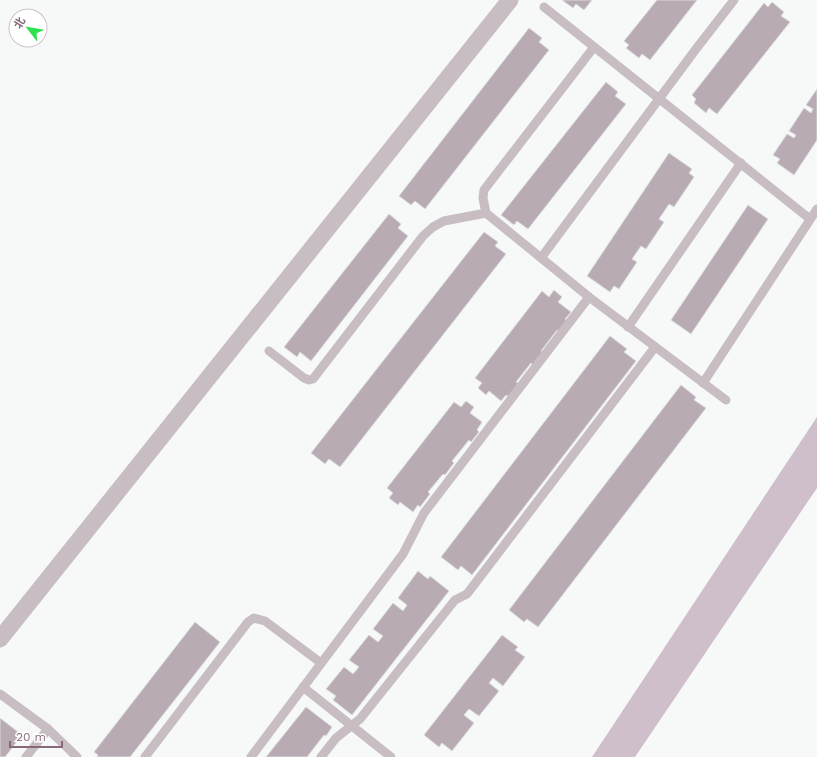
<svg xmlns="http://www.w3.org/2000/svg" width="817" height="757" viewBox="0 0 817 757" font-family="'Work Sans','Noto Sans SC',sans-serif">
	<rect width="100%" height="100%" fill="#f7f9f9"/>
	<polygon fill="#cebfcb" points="817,417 817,488 635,757 592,757"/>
	<g fill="#b9abb4" stroke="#d9dbdb">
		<polygon points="562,0 592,0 584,10 576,4 573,8"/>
		<polygon points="657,0 697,0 650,60 642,54 639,58 626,48 629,45 624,41"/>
		<polygon points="772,2 784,12 781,16 790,22 717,114 709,108 706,113 694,103 696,99 692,95 764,3 768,7"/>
		<polygon points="529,28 542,38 539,42 549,50 425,209 415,201 411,205 399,196"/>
		<polygon points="606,82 618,92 615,96 626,104 528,229 517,221 514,225 501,215"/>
		<polygon points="817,89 817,140 794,175 777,163 780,159 773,155 787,134 794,138 796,135 789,131 804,108 811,113 813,109 806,105"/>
		<polygon points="669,153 692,169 689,173 694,177 674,207 669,204 659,219 664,222 646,249 641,246 632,259 637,262 619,289 614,286 610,292 587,276"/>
		<polygon points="748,205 768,219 691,334 671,320"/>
		<polygon points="389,214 401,224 398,228 408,236 311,361 300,352 297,357 284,347"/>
		<polygon points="484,232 498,242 495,246 506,254 340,467 329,459 325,464 311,453"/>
		<polygon points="554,290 562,297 558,302 571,312 565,319 568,322 559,332 557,330 541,351 543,352 533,365 531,363 516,382 519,384 509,397 506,395 501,401 489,391 486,395 478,388 482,383 475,378 542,291 549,297"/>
		<polygon points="610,336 627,349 624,352 636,361 472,575 461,566 458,570 441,557"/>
		<polygon points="681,385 696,397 694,400 706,408 538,627 527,619 524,622 509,610"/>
		<polygon points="466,401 474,407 470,413 482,422 477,430 479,432 471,442 469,440 452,461 454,463 445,475 443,474 428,492 430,494 420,507 418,505 413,512 400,502 398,505 389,498 393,493 387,488 454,402 461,407"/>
		<polygon points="418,571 428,579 430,576 449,591 352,715 333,700 336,696 326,689 344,667 353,674 359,667 349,660 369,635 378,642 383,636 373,629 393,603 403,611 407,605 398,598"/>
		<polygon points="195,622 220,642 130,757 97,757 98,755 94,752"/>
		<polygon points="502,635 518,647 515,650 525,657 503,686 493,678 489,683 499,691 479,716 469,709 464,715 474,723 452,751 442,743 439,747 424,735"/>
		<polygon points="306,707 332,727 326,736 324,735 307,757 266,757"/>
		<polygon points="0,718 22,735 5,757 0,757"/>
	</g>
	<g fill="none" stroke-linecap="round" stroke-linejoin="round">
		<g stroke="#c7bdc3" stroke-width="9">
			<polyline points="544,7 810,219"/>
			<polyline points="594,47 484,190 483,198 486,213 589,297 726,400"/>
			<polyline points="541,258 696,49 734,0"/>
			<polyline points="628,327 741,163"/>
			<polyline points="269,351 304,378 309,380 313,379 423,236 433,227 444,221 486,213"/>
			<polyline points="703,383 817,209"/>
			<polyline points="303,687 391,757"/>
			<polyline points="0,694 48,729 77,757"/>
			<polyline points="26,757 48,729"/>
			<polyline points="145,757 248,622 254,618 265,621 321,663"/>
			<polyline points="251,757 403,554 424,513 589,297"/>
			<polyline points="321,757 336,738 360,719 455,600 467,594 655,347"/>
		</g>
		<polyline stroke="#c7bdc3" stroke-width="17" points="0,639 510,0"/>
	</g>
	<g transform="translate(28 28) rotate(301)"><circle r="19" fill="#ffffff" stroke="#cfc3ca"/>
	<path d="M0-3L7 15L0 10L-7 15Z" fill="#2ee14d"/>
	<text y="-6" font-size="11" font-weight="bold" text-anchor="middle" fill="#87687b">北</text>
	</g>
	<path d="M10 741v6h52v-6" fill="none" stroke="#87687b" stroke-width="2"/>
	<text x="16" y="741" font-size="12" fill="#87687b" stroke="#ffffff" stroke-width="3" paint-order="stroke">20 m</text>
</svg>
